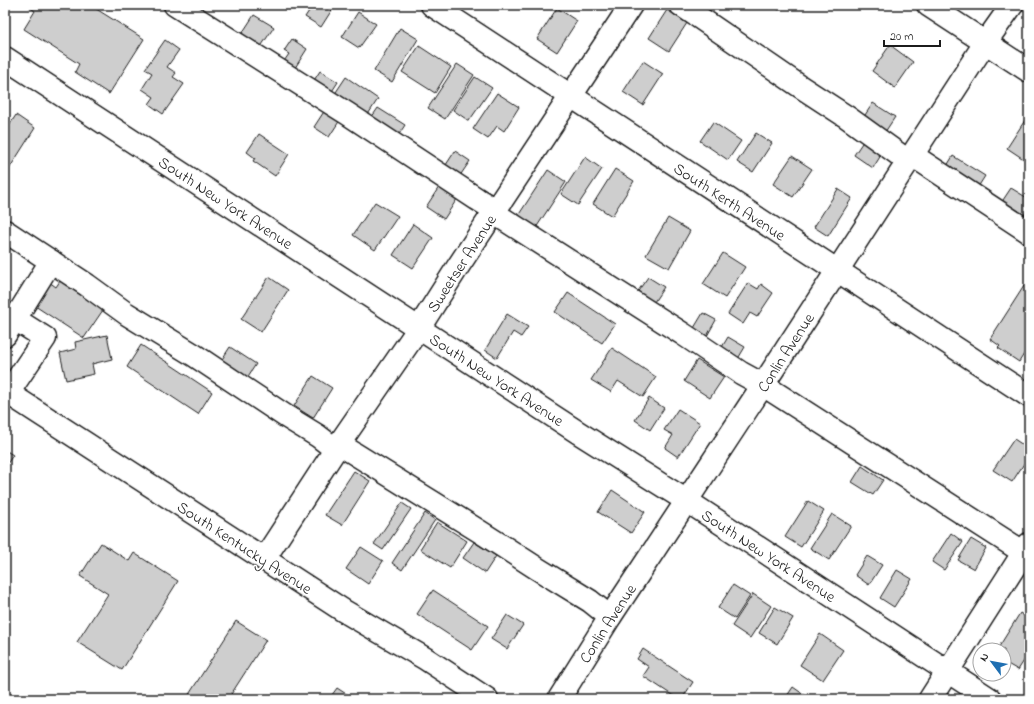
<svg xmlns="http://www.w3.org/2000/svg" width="1034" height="704" viewBox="0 0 1034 704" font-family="'Indie Flower',sans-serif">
	<rect width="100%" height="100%" fill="#fff"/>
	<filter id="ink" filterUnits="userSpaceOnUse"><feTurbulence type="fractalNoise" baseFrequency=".025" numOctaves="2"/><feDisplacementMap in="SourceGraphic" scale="8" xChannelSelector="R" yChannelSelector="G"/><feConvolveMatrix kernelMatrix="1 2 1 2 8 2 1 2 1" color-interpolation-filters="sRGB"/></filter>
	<g filter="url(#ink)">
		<g fill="#cecece" stroke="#1c1c1c">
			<polygon points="30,5 90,5 144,39 109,94 75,72 79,64 24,29 35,11 29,7"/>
			<polygon points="307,5 335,5 321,27 305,17 311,8"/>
			<polygon points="772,5 783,5 779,10"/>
			<polygon points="557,8 577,21 557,52 537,39"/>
			<polygon points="667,10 687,23 669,51 649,38"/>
			<polygon points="358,12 376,24 359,48 342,37"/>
			<polygon points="254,15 274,27 258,51 239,38"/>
			<polygon points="400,28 418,39 392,82 374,71"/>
			<polygon points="292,39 307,49 293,71 282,64 289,54 284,51"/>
			<polygon points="165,40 179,50 167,67 176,73 173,77 184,84 163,114 149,104 154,97 142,89 152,73 145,69"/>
			<polygon points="890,45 913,62 895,88 872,71"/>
			<polygon points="419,46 451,67 435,93 402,72"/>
			<polygon points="643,61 663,74 643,105 623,92"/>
			<polygon points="457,64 474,75 445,119 428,108"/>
			<polygon points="320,71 338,82 327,99 309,88"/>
			<polygon points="346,77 378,99 365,119 332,98"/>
			<polygon points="475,77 492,88 469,121 453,110"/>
			<polygon points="497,93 519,107 504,131 497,126 488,139 473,129"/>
			<polygon points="873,103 895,117 883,135 861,121"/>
			<polygon points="378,108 405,125 394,142 367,124"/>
			<polygon points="325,110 340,120 329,137 314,127"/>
			<polygon points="1029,114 1029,154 1025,160 1007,148"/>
			<polygon points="16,115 35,128 9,169 5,166 5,132"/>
			<polygon points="713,122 741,141 728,160 700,141"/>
			<polygon points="756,133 772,143 753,172 737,162"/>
			<polygon points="259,134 289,154 275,176 253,161 255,158 247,152"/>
			<polygon points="864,140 883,152 873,168 854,155"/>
			<polygon points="455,151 470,161 457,180 442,171"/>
			<polygon points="792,156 812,169 793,197 773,184"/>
			<polygon points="953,156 985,176 973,195 942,174"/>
			<polygon points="585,157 602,169 578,205 561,194"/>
			<polygon points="615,169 634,181 612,216 593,204"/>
			<polygon points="548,170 566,182 532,234 514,222"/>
			<polygon points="439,187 457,199 444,219 426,207"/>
			<polygon points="1011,188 1029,199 1029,207 1021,220 999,206"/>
			<polygon points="838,189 852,198 828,236 814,227"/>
			<polygon points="375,202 398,216 375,250 353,235"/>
			<polygon points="668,218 690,231 669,268 646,255"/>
			<polygon points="413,224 433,238 413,268 393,255"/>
			<polygon points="723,253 745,267 725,298 703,284"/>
			<polygon points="269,277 288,290 261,332 241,319"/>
			<polygon points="648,277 664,287 652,305 636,294"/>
			<polygon points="45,279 56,287 60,281 103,310 84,338 29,302"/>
			<polygon points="748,283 758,289 761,284 773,293 757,317 750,313 743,324 728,314"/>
			<polygon points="1024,286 1029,289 1029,346 1019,362 998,348 1000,346 990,339"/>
			<polygon points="568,293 615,324 602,343 555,312"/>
			<polygon points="703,313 716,320 707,336 694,328"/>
			<polygon points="507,314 528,327 521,337 513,332 497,358 485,350"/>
			<polygon points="107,335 112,359 92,364 94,374 66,380 60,353 76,349 75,342"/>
			<polygon points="728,337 745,347 736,362 719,352"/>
			<polygon points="141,345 212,392 198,414 127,367"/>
			<polygon points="230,347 256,364 245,381 219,364"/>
			<polygon points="612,348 656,377 643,397 618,381 611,392 591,380"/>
			<polygon points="697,360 724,377 710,398 684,381"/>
			<polygon points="313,376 332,388 313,418 294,406"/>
			<polygon points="649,398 664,408 650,430 635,420"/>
			<polygon points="678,409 700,423 678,457 665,448 673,435 664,430"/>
			<polygon points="1014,439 1029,449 1029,456 1012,482 993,470"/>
			<polygon points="5,450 13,455 5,467"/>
			<polygon points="862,466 883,480 873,495 852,482"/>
			<polygon points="354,471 370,481 342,525 325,515"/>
			<polygon points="612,490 645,512 631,533 598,512"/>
			<polygon points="808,501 824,511 801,547 785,537"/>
			<polygon points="402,503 411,509 383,550 374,544"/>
			<polygon points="425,513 435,520 402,570 392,563"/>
			<polygon points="832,514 851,526 829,560 810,548"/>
			<polygon points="437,522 467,541 450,568 420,549"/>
			<polygon points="951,533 963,542 944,570 932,562"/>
			<polygon points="971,539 986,548 974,569 958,560"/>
			<polygon points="474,542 496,556 485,573 463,558"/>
			<polygon points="101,543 129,561 134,553 178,581 122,670 77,642 108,594 80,576"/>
			<polygon points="361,547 383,561 368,584 346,569"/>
			<polygon points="867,556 882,565 869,585 855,575"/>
			<polygon points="897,570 912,579 894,607 880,598"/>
			<polygon points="733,585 750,596 735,619 718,608"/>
			<polygon points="433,590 488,626 472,650 417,614"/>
			<polygon points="753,594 771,606 750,638 732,626"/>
			<polygon points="775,607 793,618 777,644 759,633"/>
			<polygon points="1020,613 1029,619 1029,653 1018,670 1004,662 1004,650 997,650"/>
			<polygon points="507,615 523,625 507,649 491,639"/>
			<polygon points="236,621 266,640 228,699 193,699 188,696"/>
			<polygon points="820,634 843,650 823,680 800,665"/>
			<polygon points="643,649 693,682 682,699 678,699 643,676 649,667 637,659"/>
			<polygon points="793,687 810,699 785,699"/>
			<polygon points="337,688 354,699 329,699"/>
		</g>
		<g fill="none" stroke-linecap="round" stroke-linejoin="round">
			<g stroke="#1c1c1c" stroke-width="25">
				<g id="minor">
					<polyline points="175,5 348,114 477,199 490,207 494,213 683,334 741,373 763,385 1023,552 1029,557"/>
					<polyline points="432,5 1029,396"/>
					<polyline points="681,5 801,87 847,117 908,161"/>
					<polyline points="928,5 1029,71"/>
					<polyline points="5,58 579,433 687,501 990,699"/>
					<polyline points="912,155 1029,232"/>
					<polyline points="5,231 87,285 127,314 194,355 287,417 318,436 335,449"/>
					<polyline points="15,319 51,261"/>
					<polyline points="5,335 15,319 45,338 8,393"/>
					<polyline points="5,391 264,559 344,611 426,659 487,699"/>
					<polyline points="339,444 479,531 538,569 590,601 610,617"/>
					<polyline points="264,559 339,444 419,328 459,265 631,5"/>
					<polyline points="559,699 610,617 763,385 985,43 1012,5"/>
					<polyline points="930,699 1029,544"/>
				</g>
			</g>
			<use href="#minor" stroke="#fff" stroke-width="22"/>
		</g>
	</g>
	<g text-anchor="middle" stroke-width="3" stroke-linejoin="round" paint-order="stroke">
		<g font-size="16" fill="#1c1c1c" stroke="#fff">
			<text transform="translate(730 201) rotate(33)" y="6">South Kerth Avenue</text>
			<text transform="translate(226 202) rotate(33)" y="6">South New York Avenue</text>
			<text transform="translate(461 263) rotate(-57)" y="6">Sweetser Avenue</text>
			<text transform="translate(785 352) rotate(-57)" y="6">Conlin Avenue</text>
			<text transform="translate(497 379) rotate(33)" y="6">South New York Avenue</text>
			<text transform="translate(245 547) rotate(33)" y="6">South Kentucky Avenue</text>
			<text transform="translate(769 555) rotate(33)" y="6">South New York Avenue</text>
			<text transform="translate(607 623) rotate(-57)" y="6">Conlin Avenue</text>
		</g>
	</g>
	<rect width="1034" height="704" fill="none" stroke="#fff" stroke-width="20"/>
	<rect x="10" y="10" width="1014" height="684" fill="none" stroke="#1c1c1c" stroke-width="1.5" filter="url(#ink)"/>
	<g transform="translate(992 662) rotate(302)"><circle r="19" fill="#ffffff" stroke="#a4a4a4"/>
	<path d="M0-3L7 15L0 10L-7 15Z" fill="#1f6fb2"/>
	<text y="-6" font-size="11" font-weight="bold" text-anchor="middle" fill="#1c1c1c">N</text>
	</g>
	<path d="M884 40v6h56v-6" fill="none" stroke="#1c1c1c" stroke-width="2"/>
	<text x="890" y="40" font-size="12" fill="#1c1c1c" stroke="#ffffff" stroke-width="3" paint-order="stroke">20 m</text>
</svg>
